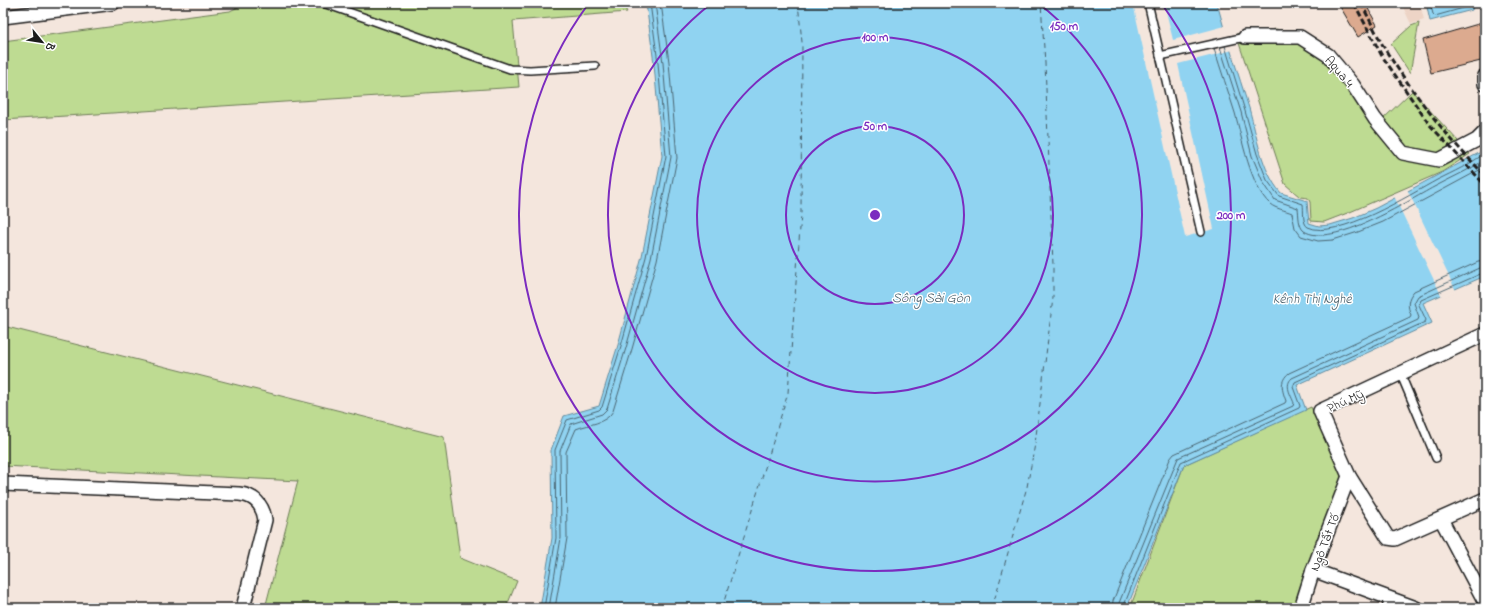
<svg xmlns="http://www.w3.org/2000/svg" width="1488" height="611" viewBox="0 0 1488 611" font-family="'Indie Flower',sans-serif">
	<rect width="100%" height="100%" fill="#f4e6dd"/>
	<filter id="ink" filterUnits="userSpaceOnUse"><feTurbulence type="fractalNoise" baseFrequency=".025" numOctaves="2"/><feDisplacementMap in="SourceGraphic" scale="8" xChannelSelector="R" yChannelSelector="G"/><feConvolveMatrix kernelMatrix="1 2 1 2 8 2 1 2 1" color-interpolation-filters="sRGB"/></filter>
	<g filter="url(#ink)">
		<polygon fill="#edd4c6" points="1401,3 1420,3 1424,20 1411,24"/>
		<g fill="#bedb92" stroke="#6d7c57">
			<polygon points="246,3 622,3 627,12 513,21 519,87 3,120 3,41 230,11"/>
			<polygon points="1419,23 1410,73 1391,44 1411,26"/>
			<polygon points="1276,29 1285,31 1330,49 1347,67 1381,121 1412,91 1470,154 1442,172 1350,212 1324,222 1311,221 1310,202 1308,198 1300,197 1285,184 1236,34"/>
			<polygon points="3,326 444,437 460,558 517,581 506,608 265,608 298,481 3,466"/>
			<polygon points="1311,407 1343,475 1307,568 1294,608 1130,608 1184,465"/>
		</g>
		<g fill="#90d3f1" stroke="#628a9c">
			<path d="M646,3H1217C1226,38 1238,73 1249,108C1257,136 1261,170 1281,193L1307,201L1309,223L1319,226L1330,225L1353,218L1376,208L1479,153L1485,148V276L1423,303L1432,323L1297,385L1306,410L1184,465L1127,608H540L552,538L551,450L564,416L599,406L618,345L642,256L662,156L654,64Z"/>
			<polygon points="1426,3 1474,3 1472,10 1430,21"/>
		</g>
		<g fill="#f4e6dd">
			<polygon points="1157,3 1164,3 1173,40 1225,26 1233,50 1178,64 1214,229 1185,237 1134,8"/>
			<polygon points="1407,189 1456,291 1442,297 1394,196"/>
		</g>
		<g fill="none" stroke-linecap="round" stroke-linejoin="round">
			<g stroke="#4a6571" stroke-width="1">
				<polyline points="1430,3 1433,14 1435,16 1467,7 1469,3"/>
				<path d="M1225,46L1245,111L1257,154L1267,180L1279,196L1303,204C1304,210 1302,224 1308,227C1336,241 1411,194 1437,180C1453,172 1471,164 1485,153"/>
				<path d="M1220,47L1241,112L1252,156L1263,182L1275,200L1298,208C1299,215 1298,226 1304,231C1332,249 1408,201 1434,187C1451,178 1469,170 1485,160"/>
				<path d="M1214,48C1221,70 1228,91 1235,113C1242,138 1250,186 1270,204C1276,209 1285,210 1292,213L1295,228L1301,236L1318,241L1333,240L1358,232L1383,222L1485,167"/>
				<polyline points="544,608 556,538 555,450 567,420 599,410 602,407 621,346 646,257 666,156 658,63 650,3"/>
				<polyline points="549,608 561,538 560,451 571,424 602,414 607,409 626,348 651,258 671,157 663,63 655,3"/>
				<path d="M555,608L567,538L566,452L576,429C588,424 606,424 613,411L632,349L657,260L677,158L669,62L661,3"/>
				<path d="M1112,608L1113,601L1170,459L1174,454L1285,403L1286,401C1282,390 1279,381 1289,373L1410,317L1411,315C1407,306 1407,299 1414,291L1478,262L1485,261"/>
				<path d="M1118,608L1119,603L1178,458L1293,406L1294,403C1291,395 1284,385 1292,378L1418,320L1419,317L1414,303L1418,296L1480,268L1485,267"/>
				<polyline points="1123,608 1181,462 1299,408 1300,406 1293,387 1295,382 1425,322 1426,320 1419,305 1421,300 1485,272"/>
			</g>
			<g stroke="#455c67" stroke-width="1" stroke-dasharray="5 4" stroke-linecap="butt">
				<polyline points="722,608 788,393 801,214 802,42 798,3"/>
				<polyline points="992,608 1027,487 1035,444 1053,298 1053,265 1045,63 1041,3"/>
			</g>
		</g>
		<g fill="#dcaa8f" stroke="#1c1c1c">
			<polygon points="1338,3 1365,3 1377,25 1358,37"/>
			<polygon points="1485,22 1485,60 1431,73 1423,40"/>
		</g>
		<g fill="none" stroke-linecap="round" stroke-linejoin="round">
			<g stroke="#1c1c1c" stroke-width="10">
				<g id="lane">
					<polyline points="323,3 510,69 530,70 595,66"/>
					<polyline points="1149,7 1201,232"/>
					<polyline points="1160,56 1245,37"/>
					<polyline points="1401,375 1436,458"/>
					<polyline points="1386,608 1389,598"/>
				</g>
			</g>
			<g stroke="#1c1c1c" stroke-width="16">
				<g id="street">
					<polyline points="3,17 113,3"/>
					<polyline points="1245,37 1300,37 1328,55 1353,85 1375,119 1403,153 1439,160 1477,140 1485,132"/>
					<polyline points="1485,76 1485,84"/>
					<polyline points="1485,334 1320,411 1349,476 1388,538 1395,539 1485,499"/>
					<path d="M3,484L239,494C254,495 263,505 265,520L243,608"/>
					<polyline points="1441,519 1485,602"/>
					<polyline points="1313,570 1416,608"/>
					<polyline points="1301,608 1313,570 1349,476"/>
				</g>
			</g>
			<use href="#lane" stroke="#fff" stroke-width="7"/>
			<use href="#street" stroke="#fff" stroke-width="13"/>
			<g stroke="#1c1c1c" stroke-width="3" stroke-dasharray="6 3" stroke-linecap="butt">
				<polyline points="1354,3 1382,56 1429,124 1485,185"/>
				<path d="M1361,3C1370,20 1378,38 1388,54C1417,98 1448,139 1485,175"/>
			</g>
		</g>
	</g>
	<g fill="none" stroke="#7b2cbf" stroke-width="2">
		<circle cx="875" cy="215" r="89"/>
		<circle cx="875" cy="215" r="178"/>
		<path d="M1038 3A267 267 0 1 1 712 3"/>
		<path d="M1161 3A356 356 0 1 1 589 3"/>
	</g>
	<g text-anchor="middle" stroke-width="3" stroke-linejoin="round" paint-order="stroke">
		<g font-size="13" fill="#1c1c1c" stroke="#fff">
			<text transform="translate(1340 71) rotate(49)" y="5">Aqua 4</text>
			<text transform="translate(1345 400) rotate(-24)" y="5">Phú Mỹ</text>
			<text transform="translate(1324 542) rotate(-69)" y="5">Ngô Tất Tố</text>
		</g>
		<g font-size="14" font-style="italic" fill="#455c67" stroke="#fff">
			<text x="931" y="302">Sông Sài Gòn</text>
			<text x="1312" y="303">Kênh Thị Nghè</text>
		</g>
	</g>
	<circle cx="875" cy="215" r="6" fill="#7b2cbf" stroke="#fff" stroke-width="2"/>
	<g font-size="12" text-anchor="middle" font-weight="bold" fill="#7b2cbf" stroke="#fff" stroke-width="3" stroke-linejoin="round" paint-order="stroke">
		<text x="1064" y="30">150 m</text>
		<text x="875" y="41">100 m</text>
		<text x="875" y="130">50 m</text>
		<text x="1231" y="219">200 m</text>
	</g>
	<rect width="1488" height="611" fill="none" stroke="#fff" stroke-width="16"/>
	<rect x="8" y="8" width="1472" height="595" fill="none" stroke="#1c1c1c" stroke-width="1.5" filter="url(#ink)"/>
	<g transform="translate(42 42) rotate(120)" stroke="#ffffff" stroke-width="3" paint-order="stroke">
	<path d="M0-3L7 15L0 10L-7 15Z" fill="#1c1c1c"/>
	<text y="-6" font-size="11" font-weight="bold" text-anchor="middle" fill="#1c1c1c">B</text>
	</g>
</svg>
